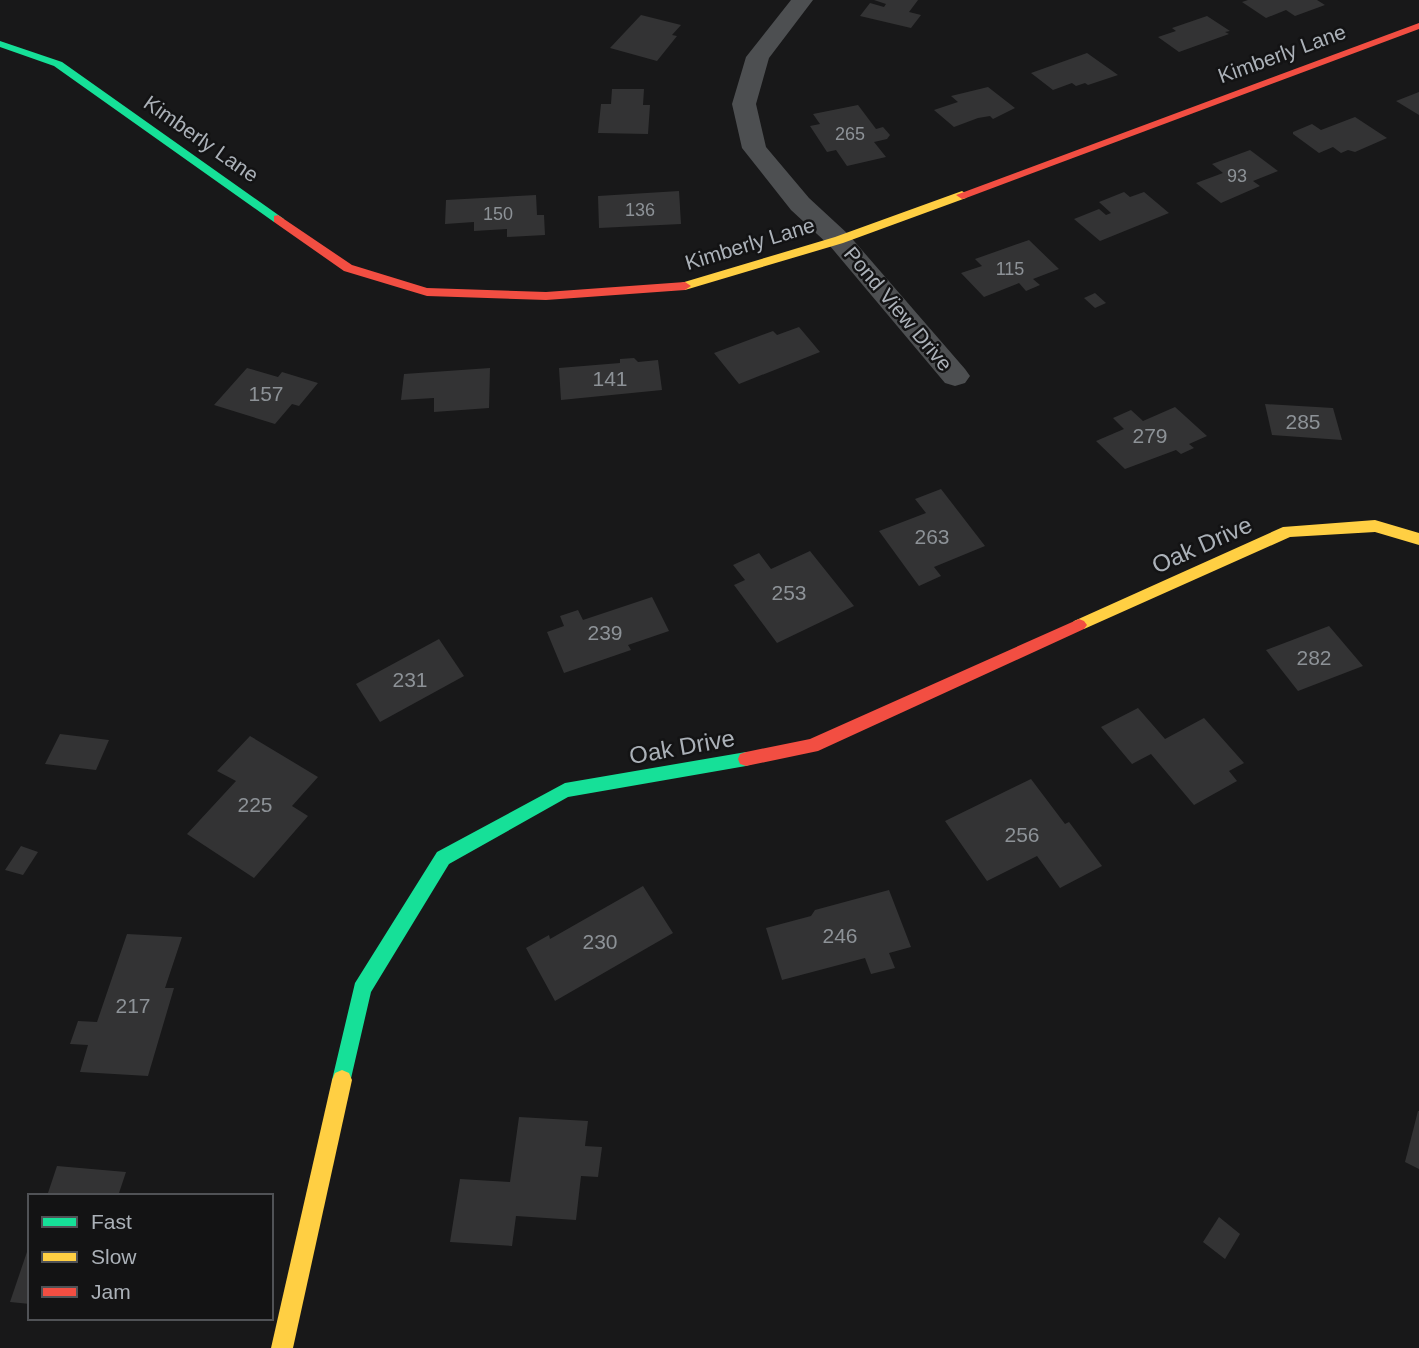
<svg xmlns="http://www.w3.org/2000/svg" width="1419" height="1348" viewBox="0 0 1419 1348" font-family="Arial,sans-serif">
	<rect width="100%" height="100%" fill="#181819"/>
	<g fill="#333334">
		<polygon points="874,0 918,0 909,12 921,15 911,28 860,16 870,3 884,7 886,4"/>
		<polygon points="1248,0 1317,0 1325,5 1295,16 1286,10 1266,18 1242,2"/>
		<polygon points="641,15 681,25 672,35 677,36 657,61 610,48"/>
		<polygon points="1207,16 1230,31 1225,32 1229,34 1179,52 1158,37 1176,31 1172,28"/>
		<polygon points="1087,53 1118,75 1088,85 1085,83 1076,86 1072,83 1053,90 1031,73"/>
		<polygon points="988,87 1015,108 993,119 990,116 978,118 954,127 934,110 958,102 951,96"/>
		<polygon points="612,89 644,89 643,105 650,105 648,134 598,133 601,104 611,104"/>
		<polygon points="1419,92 1419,115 1396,101"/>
		<polygon points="858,105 876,129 883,127 890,135 887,139 874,142 886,157 847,166 836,150 827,152 810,126 820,124 813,114"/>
		<polygon points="1355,117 1387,138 1355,152 1348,150 1341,153 1333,147 1319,153 1293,134 1293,132 1312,124 1321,130"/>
		<polygon points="1250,150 1278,171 1253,181 1260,186 1221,203 1196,183 1223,173 1212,164"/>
		<polygon points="679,191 681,224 599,228 598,196"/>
		<polygon points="1124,192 1130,197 1144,192 1169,213 1100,241 1074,219 1099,209 1106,215 1111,213 1099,202"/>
		<polygon points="536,195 537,215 544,215 545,235 507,237 507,229 474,231 474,222 445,224 446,200"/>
		<polygon points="1029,240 1059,269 1033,279 1040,285 1026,291 1019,283 984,297 961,273 982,266 975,259"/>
		<polygon points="1095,293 1106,303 1095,308 1084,298"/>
		<polygon points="799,327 820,352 739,384 714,353 773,331 777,335"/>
		<polygon points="634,358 638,362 658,360 662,390 561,400 559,368 620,363 620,359"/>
		<polygon points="247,368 278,377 282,372 318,383 299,406 292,404 275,424 214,405"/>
		<polygon points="490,368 489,408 434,412 434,398 401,400 404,374"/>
		<polygon points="1265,404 1333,408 1342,440 1272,435"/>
		<polygon points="1175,407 1207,436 1189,444 1194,448 1181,454 1176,450 1125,469 1096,441 1124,429 1113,418 1131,410 1143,421"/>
		<polygon points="941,489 985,546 934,567 941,576 919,586 879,531 926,513 915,499"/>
		<polygon points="810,551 854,606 777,643 734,585 745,580 733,565 759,553 771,569"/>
		<polygon points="652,597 669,631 628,645 631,650 564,673 547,632 564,626 560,616 578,610 583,620"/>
		<polygon points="1329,626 1363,666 1298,691 1266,650"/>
		<polygon points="439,639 464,676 380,722 356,684"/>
		<polygon points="1138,708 1165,739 1204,718 1244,763 1229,771 1237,781 1194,805 1151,754 1132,764 1101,727"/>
		<polygon points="60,734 109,740 96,770 45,764"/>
		<polygon points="250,736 318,777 292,806 308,816 254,878 187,834 236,781 217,771"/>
		<polygon points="1031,779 1065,824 1069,822 1102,866 1060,888 1037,856 987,881 945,821"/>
		<polygon points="21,846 38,852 23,875 5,870"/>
		<polygon points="643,886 673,933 555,1001 526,948 549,935 550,939"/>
		<polygon points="889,890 911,947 889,953 895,968 871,974 865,958 782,980 766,928 811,916 815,910"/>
		<polygon points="127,934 182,937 165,988 174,988 148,1076 80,1072 88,1045 70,1044 78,1021 97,1022"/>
		<polygon points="1418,1111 1419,1111 1419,1169 1405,1162"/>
		<polygon points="519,1117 588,1121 585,1146 602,1147 598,1177 581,1176 576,1220 516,1216 512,1246 450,1242 460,1179 510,1182"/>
		<polygon points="57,1166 126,1172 118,1196 47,1196"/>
		<polygon points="1219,1217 1240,1234 1225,1259 1203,1242"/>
		<polygon points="29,1246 30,1304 10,1302"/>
	</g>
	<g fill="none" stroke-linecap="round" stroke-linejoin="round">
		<polygon fill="#4d4f51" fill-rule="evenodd" points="791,0 813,0 769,58 756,104 766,147 809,198 848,234 965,369 970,376 965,383 955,386 945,383 830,246 791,210 742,148 732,104 746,57"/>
		<g fill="#16e098" fill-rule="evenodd">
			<polygon points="0,41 62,62 284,219 282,222 274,222 54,66 0,47"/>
			<polygon points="746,752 752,754 754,759 752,764 746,766 568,797 449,864 371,992 349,1087 342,1090 335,1087 332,1080 355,983 437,852 565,783"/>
		</g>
		<g fill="#ffcf43" fill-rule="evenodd">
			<polygon points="962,191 968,195 966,198 843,243 685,290 679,286 681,283 835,237"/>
			<polygon points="1375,520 1419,533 1419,545 1375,532 1290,537 1084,629 1074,629 1071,625 1074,621 1283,527"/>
			<polygon points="342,1070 349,1073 352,1080 293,1348 271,1348 332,1080 335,1073"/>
		</g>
		<g fill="#f24e42" fill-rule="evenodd">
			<polygon points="1419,23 1419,29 966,198 962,199 956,195"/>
			<polygon points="278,215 352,265 427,288 546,292 685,282 691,286 685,290 546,300 427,296 344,271 274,222 274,216"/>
			<polygon points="1079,619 1084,621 1087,625 1084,629 818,751 746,766 740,764 738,759 740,754 746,752 810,739"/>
		</g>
	</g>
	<g text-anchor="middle" stroke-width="5" stroke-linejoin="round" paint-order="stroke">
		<g font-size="18" fill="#8d9297">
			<text x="850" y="140">265</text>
			<text x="1237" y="182">93</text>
			<text x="640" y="216">136</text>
			<text x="498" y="220">150</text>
			<text x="1010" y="275">115</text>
		</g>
		<g font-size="21" fill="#abb1b8" stroke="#131314">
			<text transform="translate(1282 54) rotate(-20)" y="7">Kimberly Lane</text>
			<text transform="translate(201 139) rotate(35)" y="7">Kimberly Lane</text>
			<text transform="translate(750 244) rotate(-17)" y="7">Kimberly Lane</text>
			<text transform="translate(898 309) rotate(50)" y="7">Pond View Drive</text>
		</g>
		<g font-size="21" fill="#8d9297">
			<text x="610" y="386">141</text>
			<text x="266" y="401">157</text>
			<text x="1303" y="429">285</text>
			<text x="1150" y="443">279</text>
			<text x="932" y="544">263</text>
			<text x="789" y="600">253</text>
			<text x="605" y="640">239</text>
			<text x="1314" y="665">282</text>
			<text x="410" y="687">231</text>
			<text x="255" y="812">225</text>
			<text x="1022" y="842">256</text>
			<text x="840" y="943">246</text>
			<text x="600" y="949">230</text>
			<text x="133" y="1013">217</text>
		</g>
		<g font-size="24" fill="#abb1b8" stroke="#131314">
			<text transform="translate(1202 545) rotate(-24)" y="8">Oak Drive</text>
			<text transform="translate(682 747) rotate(-10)" y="8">Oak Drive</text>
		</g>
	</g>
	<rect x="28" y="1194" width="245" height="126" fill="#131314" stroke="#505256" stroke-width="2"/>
	<rect x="42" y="1217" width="35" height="10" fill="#16e098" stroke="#505256" stroke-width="2"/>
	<text x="91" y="1229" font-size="21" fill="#abb1b8">Fast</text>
	<rect x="42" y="1252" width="35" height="10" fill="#ffcf43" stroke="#505256" stroke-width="2"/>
	<text x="91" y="1264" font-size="21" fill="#abb1b8">Slow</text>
	<rect x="42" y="1287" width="35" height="10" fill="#f24e42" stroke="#505256" stroke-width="2"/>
	<text x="91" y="1299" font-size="21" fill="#abb1b8">Jam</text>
</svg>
